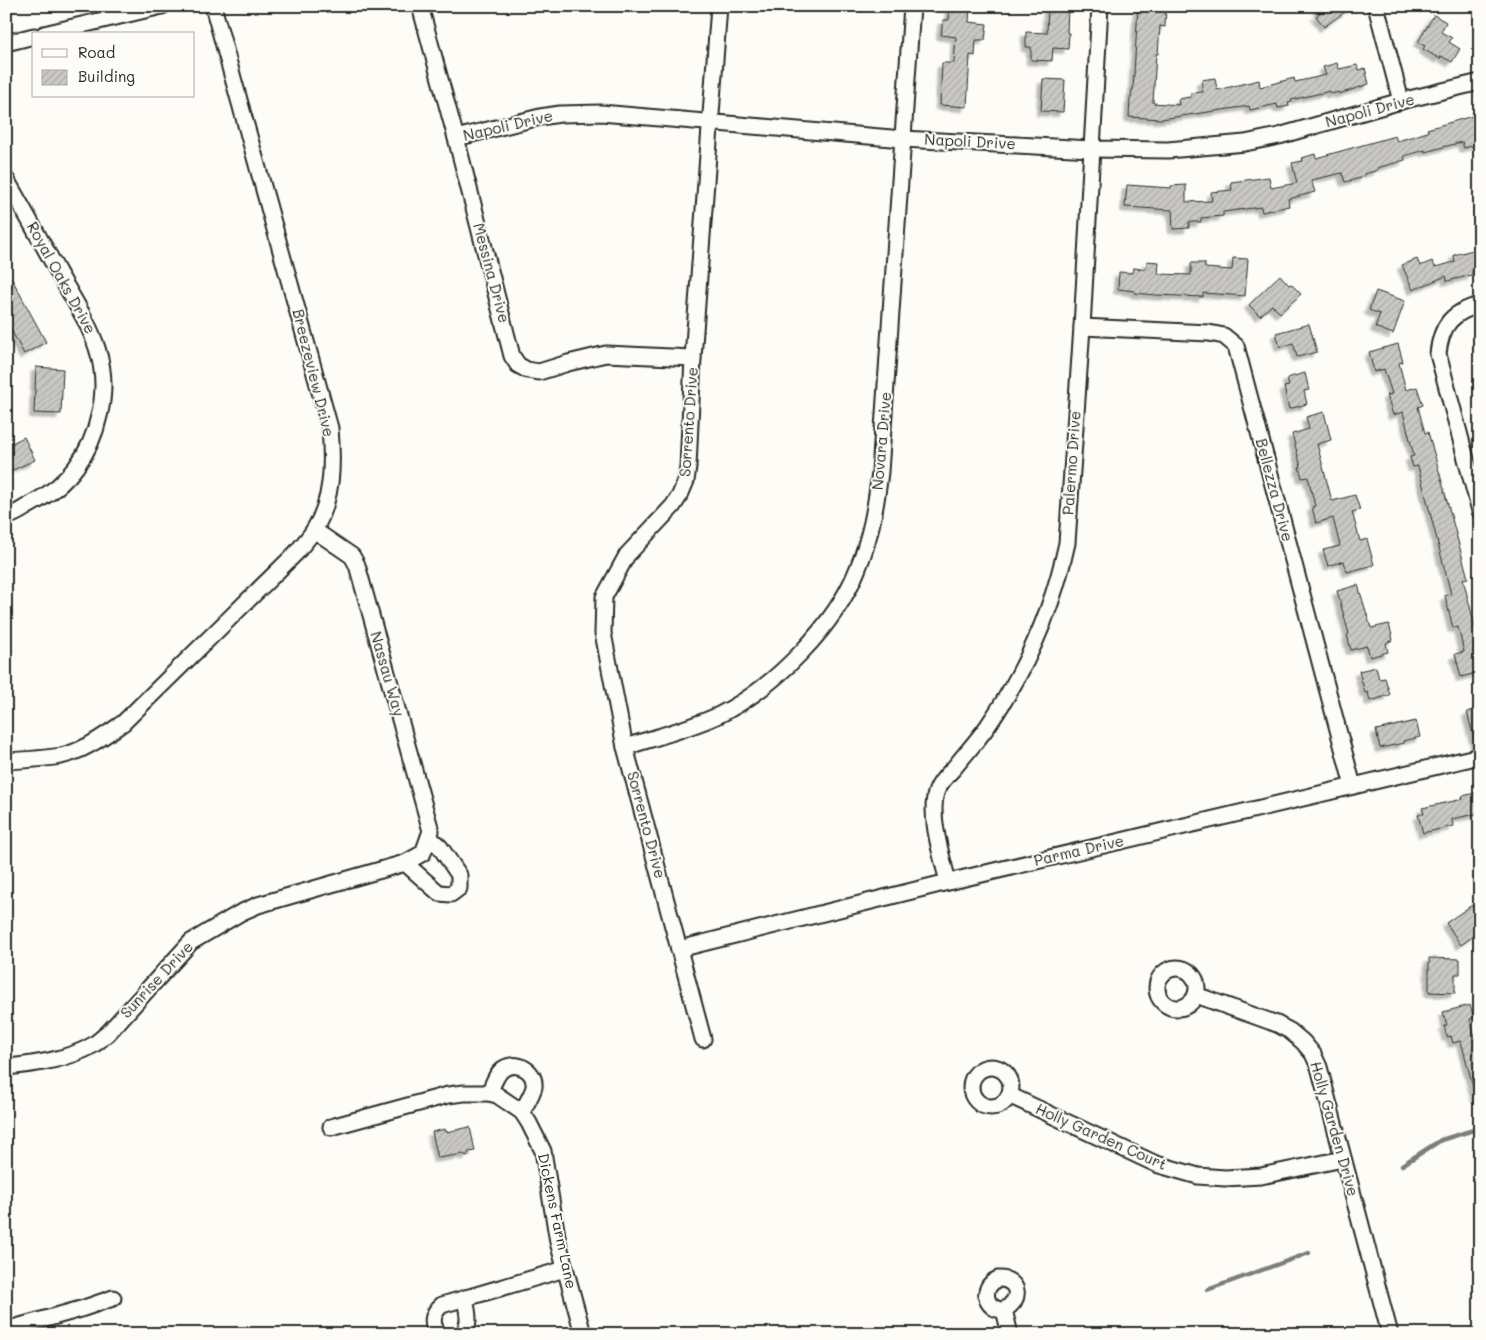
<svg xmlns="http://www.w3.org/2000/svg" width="1486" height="1340" viewBox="0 0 1486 1340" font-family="Mali,sans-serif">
	<defs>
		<pattern id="building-hatch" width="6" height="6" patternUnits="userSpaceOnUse" patternTransform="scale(1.25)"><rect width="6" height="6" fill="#c9c8c4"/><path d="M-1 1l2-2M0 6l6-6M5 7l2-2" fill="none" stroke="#adaca9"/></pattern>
		<filter id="shadow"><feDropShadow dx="-4.5" dy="4.5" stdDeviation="1" flood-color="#0004"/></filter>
	</defs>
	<rect width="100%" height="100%" fill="#fdfcf7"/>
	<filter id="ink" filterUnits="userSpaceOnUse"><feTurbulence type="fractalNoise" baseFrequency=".02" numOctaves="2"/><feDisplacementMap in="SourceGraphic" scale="10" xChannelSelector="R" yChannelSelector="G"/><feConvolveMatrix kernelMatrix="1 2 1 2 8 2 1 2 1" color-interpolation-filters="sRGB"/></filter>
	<g filter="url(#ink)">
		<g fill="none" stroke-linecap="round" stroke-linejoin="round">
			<g stroke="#7e7d7b" stroke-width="4.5">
				<polyline points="1402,1165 1441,1140 1480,1128"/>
				<polyline points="1207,1290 1309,1253"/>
			</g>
		</g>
		<g fill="url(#building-hatch)" stroke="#2b2b2b" filter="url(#shadow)">
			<polygon points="950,6 970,6 969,22 987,24 985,40 976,40 975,56 970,55 967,107 940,105 942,63 954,63 956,37 941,35 943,20 949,20"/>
			<polygon points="1048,6 1068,6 1067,33 1069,33 1068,49 1053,48 1052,61 1031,60 1031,47 1026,47 1026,32 1047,33"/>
			<polygon points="1142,6 1166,6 1165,27 1160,26 1158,54 1156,54 1153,103 1179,105 1178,99 1191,97 1191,93 1203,92 1201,80 1215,78 1217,90 1259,80 1260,87 1294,78 1295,82 1326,75 1323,67 1337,63 1339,69 1357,65 1359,70 1365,68 1369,84 1339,94 1339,92 1331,94 1330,91 1291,100 1292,102 1288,103 1289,106 1278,108 1277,104 1250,110 1249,106 1161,119 1129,117 1130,98 1131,98 1132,90 1133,90 1138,7"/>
			<polygon points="1316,6 1353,6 1324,27 1316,16 1320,13"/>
			<polygon points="1434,15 1446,22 1441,32 1452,38 1449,42 1460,49 1452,62 1441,56 1440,59 1423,49 1425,46 1418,42"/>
			<polygon points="1043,79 1065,80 1063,112 1041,111"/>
			<polygon points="1476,115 1480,127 1480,144 1464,148 1462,142 1425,152 1425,150 1404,156 1405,160 1377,168 1378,170 1364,174 1364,177 1345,182 1342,173 1311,180 1315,192 1288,199 1289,206 1262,212 1261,207 1223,212 1223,216 1201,218 1201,222 1189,222 1189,228 1173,229 1172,210 1125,207 1127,185 1171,188 1171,186 1186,185 1186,202 1212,201 1211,192 1232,190 1231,182 1269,177 1271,188 1297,183 1292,163 1303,161 1302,158 1315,154 1316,158 1395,136 1397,141 1428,132 1427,129"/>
			<polygon points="1480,248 1480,269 1472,271 1472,275 1447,281 1446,276 1413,290 1402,265 1417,259 1420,266 1432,261 1435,267 1455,262 1454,255"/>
			<polygon points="1233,258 1248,259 1245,296 1203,293 1203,297 1156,295 1135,293 1135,291 1118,289 1119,272 1132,273 1133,268 1146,269 1147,261 1159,262 1158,274 1191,275 1191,263 1205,263 1205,268 1232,270"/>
			<polygon points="6,268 46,342 24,354 6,320"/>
			<polygon points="1280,275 1289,285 1291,284 1301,294 1280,313 1272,305 1260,316 1249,305"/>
			<polygon points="1376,291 1405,301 1393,334 1375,327 1380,314 1369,310"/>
			<polygon points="1309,324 1317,352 1297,357 1293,343 1280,347 1276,333"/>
			<polygon points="1398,344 1403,362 1399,363 1406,390 1417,387 1423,405 1418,407 1425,433 1428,432 1439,471 1468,578 1463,579 1480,646 1480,649 1476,650 1480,665 1480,672 1461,677 1455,654 1464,652 1458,627 1453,628 1445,596 1451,594 1418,466 1413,467 1410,457 1414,456 1403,412 1393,415 1387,395 1392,394 1384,369 1374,372 1369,352"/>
			<polygon points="36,367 63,369 61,414 34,413"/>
			<polygon points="1305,373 1309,390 1304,391 1307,404 1289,409 1284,387 1289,386 1287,378"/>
			<polygon points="1324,412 1331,440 1317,444 1332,501 1355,495 1360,510 1352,512 1360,541 1367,539 1374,565 1347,572 1344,561 1328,566 1323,550 1340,546 1333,518 1316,523 1312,507 1315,506 1308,477 1302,478 1299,467 1301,467 1292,434 1309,429 1306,417"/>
			<polygon points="24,437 35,460 6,473 6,446"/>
			<polygon points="1358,585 1371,628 1389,624 1393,640 1386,643 1388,652 1370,657 1367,646 1351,650 1347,635 1349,634 1337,591"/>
			<polygon points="1376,667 1379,679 1385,678 1390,695 1370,701 1368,692 1365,693 1359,671"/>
			<polygon points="1480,708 1480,745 1476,746 1467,712"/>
			<polygon points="1416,721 1420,737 1403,741 1404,743 1380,748 1376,730"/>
			<polygon points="1480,792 1480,813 1452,819 1453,826 1423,833 1418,815 1424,814 1422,808 1463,799 1462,796"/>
			<polygon points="1472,905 1474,909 1480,905 1480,931 1461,945 1446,923"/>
			<polygon points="1429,958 1460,959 1460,974 1455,974 1455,993 1429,992"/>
			<polygon points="1470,1005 1474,1018 1470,1019 1480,1057 1480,1097 1476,1098 1461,1041 1453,1043 1451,1036 1447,1037 1444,1026 1447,1025 1443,1012"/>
			<polygon points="470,1127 475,1151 469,1152 467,1156 463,1154 438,1158 432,1132 445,1129 446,1132"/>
		</g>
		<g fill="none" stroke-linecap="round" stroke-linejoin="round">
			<g stroke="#2b2b2b" stroke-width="19">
				<g id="street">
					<polyline points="420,6 456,138 512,356 518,365 527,370 539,372 568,363 606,354 693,358"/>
					<polyline points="1376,6 1401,101"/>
					<polyline points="44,34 162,6"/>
					<polyline points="6,43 34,36"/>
					<polyline points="456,138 540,117 560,114 601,113 903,139 1091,149 1168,150 1245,143 1279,136 1401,101 1480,82"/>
					<path d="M6,179C24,210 41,241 58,272C85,320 114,358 99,416C95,435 88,451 76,467C64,483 50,494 33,503C22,509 19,513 6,517"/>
					<path d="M1480,305C1452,312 1441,325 1438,354L1480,511"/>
					<polyline points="1082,327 1209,333 1224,336 1236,346 1353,786"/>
					<path d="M625,747C656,737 689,729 719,715C774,688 836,625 858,568C871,536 876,505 880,472L912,6"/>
					<path d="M6,761C24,760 43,759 61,756C84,751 104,736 123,723L297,552C302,545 309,538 314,530C333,500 333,463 330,428L213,6"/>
					<polyline points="405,863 439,893 451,894 459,888 459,875 440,847 429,837"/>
					<path d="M948,882C942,857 929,817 936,793C939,783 947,775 954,768C965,754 977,741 987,727C1025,672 1053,609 1067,543L1082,327L1100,6"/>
					<polyline points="679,949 948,882 1480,756"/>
					<circle cx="1177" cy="988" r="20"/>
					<polyline points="1196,995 1277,1024 1290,1031 1303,1042 1313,1054 1319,1067 1390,1334"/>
					<polyline points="703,1039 625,747 603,633 604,597 627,555 673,506 680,495 686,481 688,467 693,358 719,6"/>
					<circle cx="991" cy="1087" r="20"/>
					<path d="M6,1067C32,1065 70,1059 93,1045C98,1042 103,1037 108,1033L191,942L240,913L258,905L405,863L423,853L431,831L357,565L352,556L314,530"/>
					<path d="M489,1093C493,1085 496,1074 503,1069C516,1060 536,1070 534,1087C532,1095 526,1104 522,1112"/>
					<polyline points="1009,1095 1156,1164 1198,1176 1225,1178 1261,1176 1343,1159"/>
					<polyline points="331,1127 448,1095 464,1093 489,1093 497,1095 522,1112 529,1123 543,1151 558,1242 583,1334"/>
					<path d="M998,1279C1011,1278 1021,1289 1014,1301C1011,1305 1008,1308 1004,1310C984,1310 980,1287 998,1279Z"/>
					<polyline points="1004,1310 1010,1334"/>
					<polyline points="6,1330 81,1309 113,1298"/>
					<path d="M439,1334C430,1324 432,1313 442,1305L565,1269"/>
					<path d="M462,1334C472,1324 467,1311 465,1298"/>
				</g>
			</g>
			<use href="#street" stroke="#fdfcf7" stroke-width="15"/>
		</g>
	</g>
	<g text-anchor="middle" stroke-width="4" stroke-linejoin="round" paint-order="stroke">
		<g font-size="15" fill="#2b2b2b" stroke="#fdfcf7">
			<text transform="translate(1370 111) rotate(-15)" y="5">Napoli Drive</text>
			<text transform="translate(508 126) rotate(-13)" y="5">Napoli Drive</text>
			<text transform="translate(970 142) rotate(3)" y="5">Napoli Drive</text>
			<text transform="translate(491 273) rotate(75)" y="5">Messina Drive</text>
			<text transform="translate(61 278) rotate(61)" y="5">Royal Oaks Drive</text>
			<text transform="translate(313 373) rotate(76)" y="5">Breezeview Drive</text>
			<text transform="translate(689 422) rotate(-86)" y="5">Sorrento Drive</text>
			<text transform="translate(882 441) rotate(-85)" y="5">Novara Drive</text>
			<text transform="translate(1072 463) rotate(-86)" y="5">Palermo Drive</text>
			<text transform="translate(1274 490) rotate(75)" y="5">Bellezza Drive</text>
			<text transform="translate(387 674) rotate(74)" y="5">Nassau Way</text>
			<text transform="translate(646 825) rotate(75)" y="5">Sorrento Drive</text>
			<text transform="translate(1079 851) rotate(-13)" y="5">Parma Drive</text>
			<text transform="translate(157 980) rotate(-47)" y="5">Sunrise Drive</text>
			<text transform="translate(1334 1129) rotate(74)" y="5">Holly Garden Drive</text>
			<text transform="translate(1101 1137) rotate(24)" y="5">Holly Garden Court</text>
			<text transform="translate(557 1221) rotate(78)" y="5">Dickens Farm Lane</text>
		</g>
	</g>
	<rect width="1486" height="1340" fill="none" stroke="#fdfcf7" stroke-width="25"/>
	<rect x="12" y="12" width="1461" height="1315" fill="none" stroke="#2b2b2b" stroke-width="2" filter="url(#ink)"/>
	<rect x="32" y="32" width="162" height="65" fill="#fdfcf7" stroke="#a9a8a5"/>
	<rect x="42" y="49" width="25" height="8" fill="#fdfcf7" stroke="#a9a8a5"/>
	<text x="78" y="58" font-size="15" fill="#2b2b2b">Road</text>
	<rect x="42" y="70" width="25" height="15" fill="url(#building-hatch)" stroke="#a9a8a5"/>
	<text x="78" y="82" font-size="15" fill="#2b2b2b">Building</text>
</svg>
